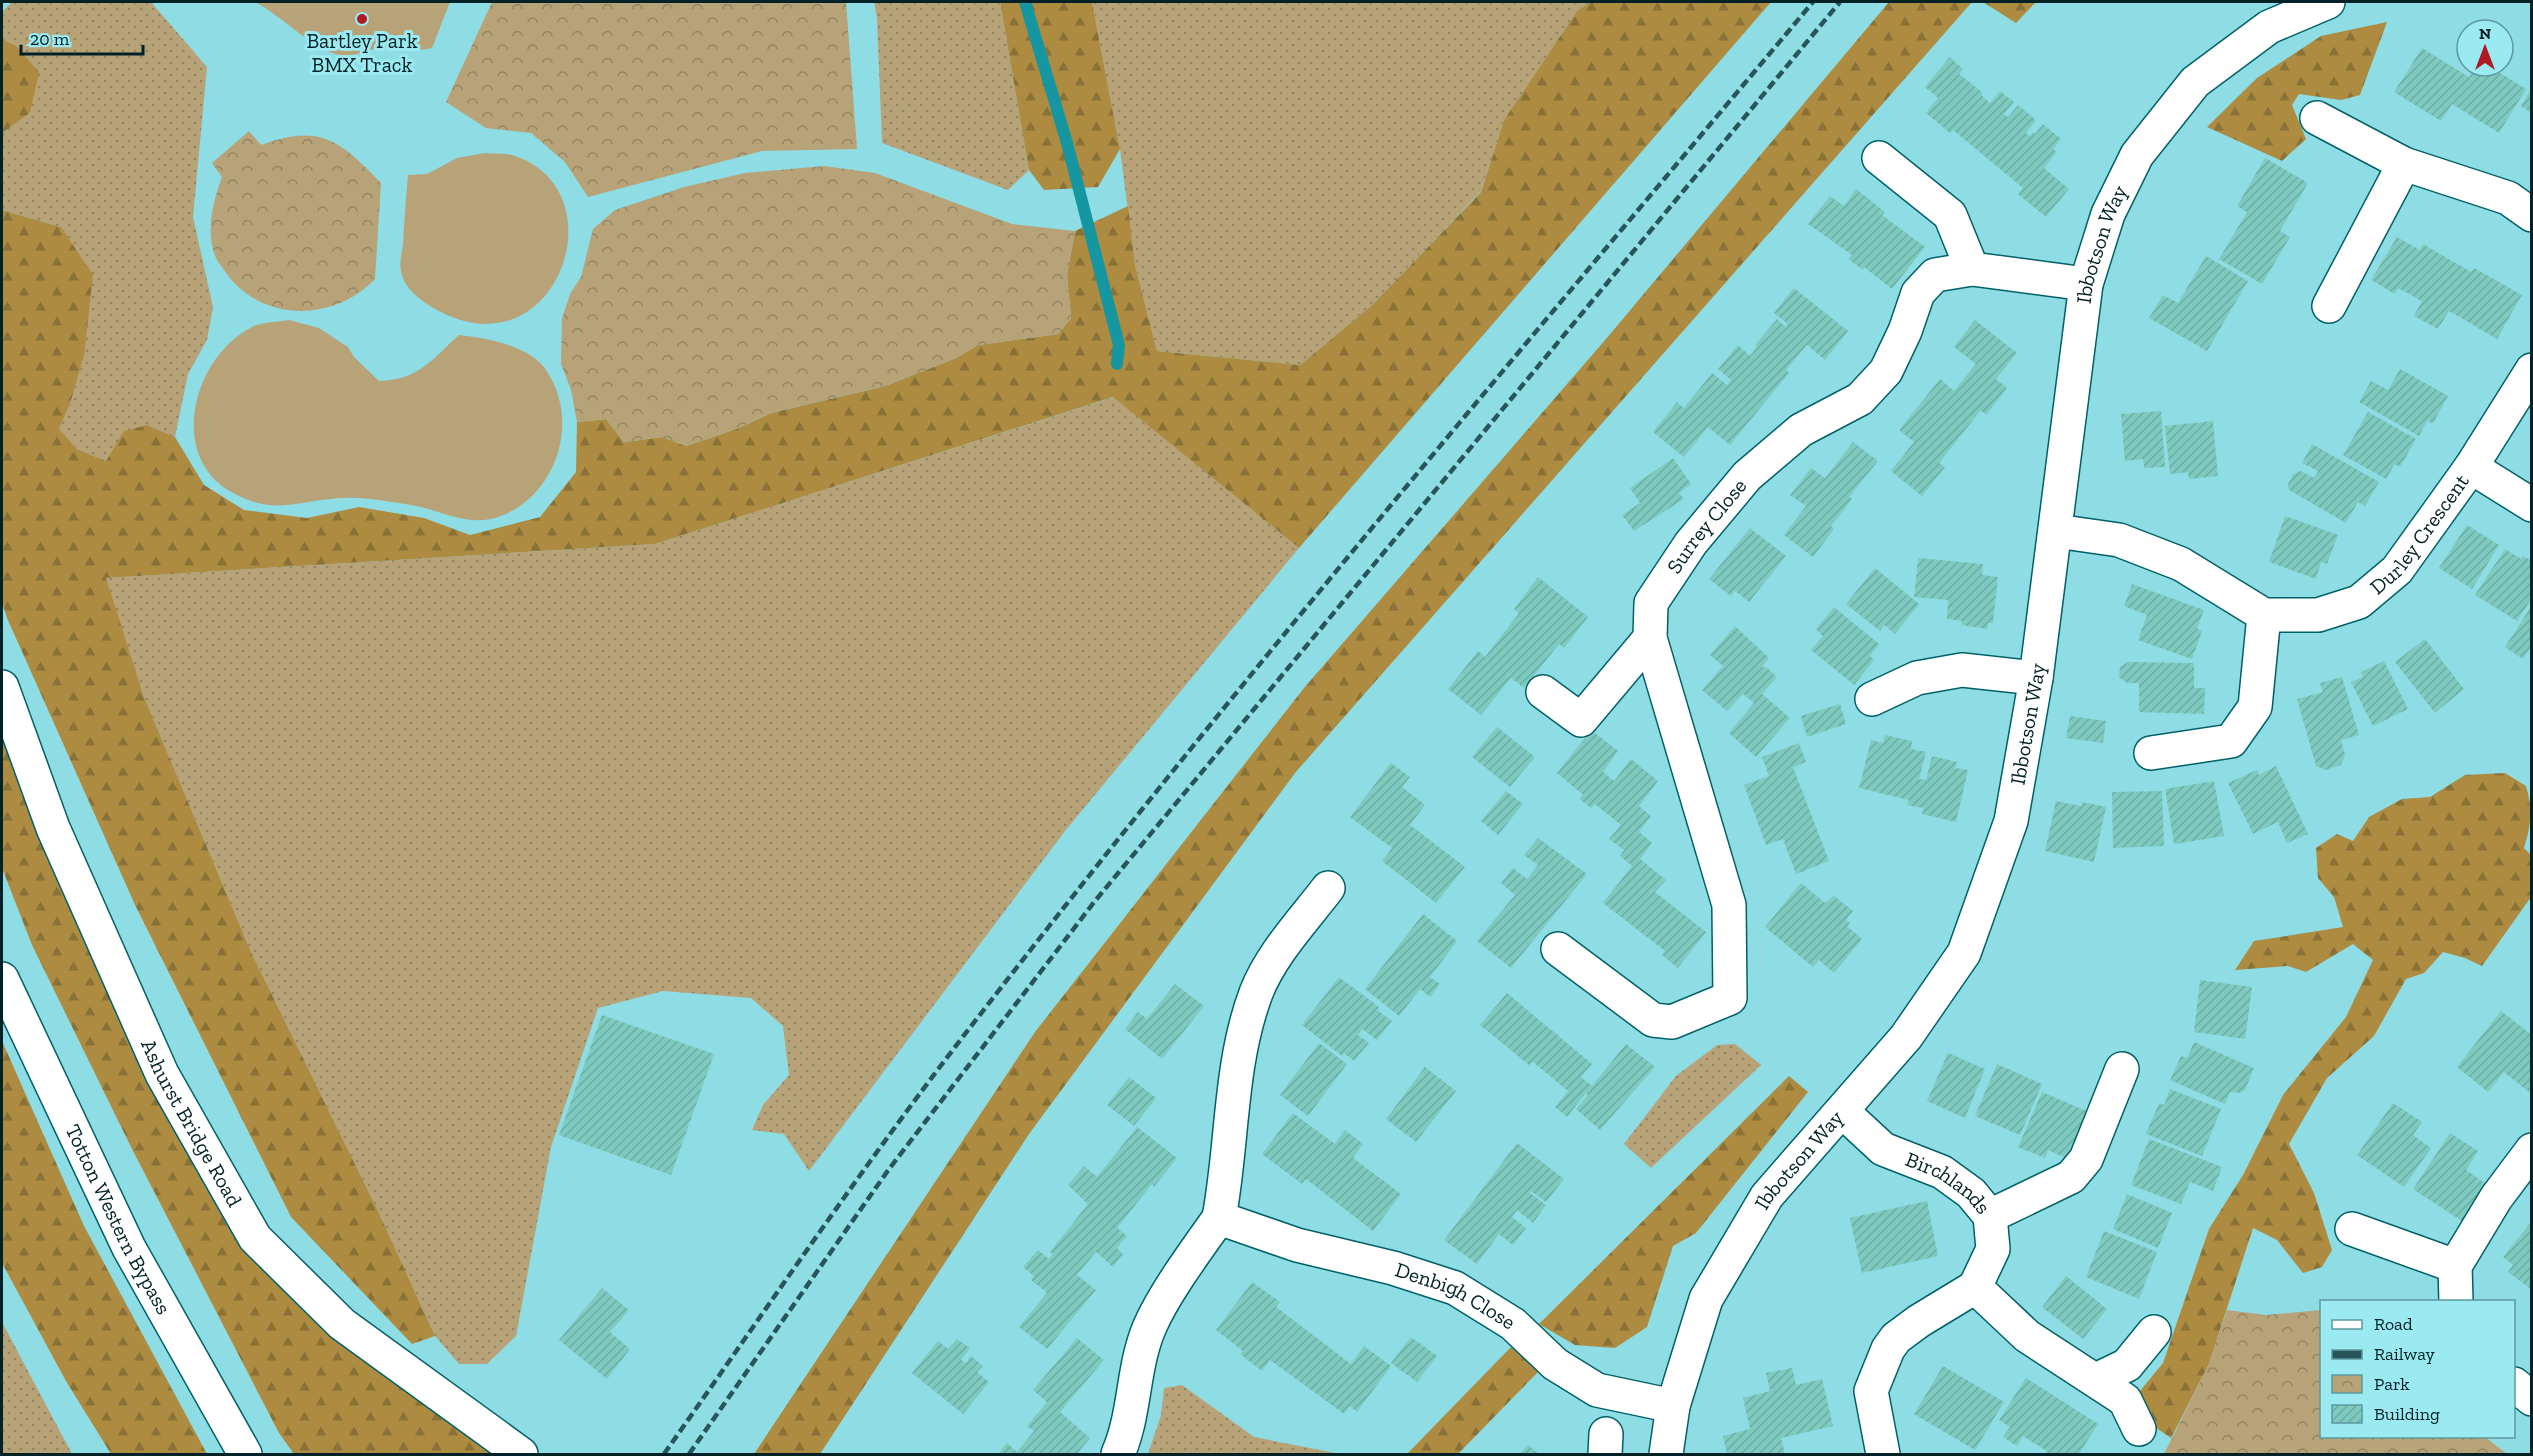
<svg xmlns="http://www.w3.org/2000/svg" width="2533" height="1456" viewBox="0 0 2533 1456" font-family="'Zilla Slab',serif">
	<defs>
		<pattern id="grass-dots" width="8" height="8" patternUnits="userSpaceOnUse" patternTransform="scale(1.5)"><rect width="8" height="8" fill="#b8a379"/><path d="M2 2h.1M6 6h.1" fill="none" stroke="#938463" stroke-width="1.8" stroke-linecap="round"/></pattern>
		<pattern id="forest-firs" width="22" height="20" patternUnits="userSpaceOnUse" patternTransform="scale(1.5)"><rect width="22" height="20" fill="#ad8b41"/><path d="M5 1l3.5 6h-7zM16 11l3.5 6h-7z" fill="#8a7136"/></pattern>
		<pattern id="park-crowns" width="20" height="18" patternUnits="userSpaceOnUse" patternTransform="scale(1.5)"><rect width="20" height="18" fill="#b8a379"/><path d="M2 6a3 3 0 1 1 6 0M12 15a3 3 0 1 1 6 0" fill="none" stroke="#938463"/></pattern>
		<pattern id="building-hatch" width="6" height="6" patternUnits="userSpaceOnUse" patternTransform="scale(1.5)"><rect width="6" height="6" fill="#7ecabf"/><path d="M-1 1l2-2M0 6l6-6M5 7l2-2" fill="none" stroke="#6bada4"/></pattern>
	</defs>
	<rect width="100%" height="100%" fill="#8edce4"/>
	<g fill="url(#grass-dots)">
		<polygon points="12,2 151,2 207,67 193,217 213,307 207,340 188,374 175,437 147,425 106,461 77,449 59,429 70,404 84,356 61,227 2,210 2,133 30,113 15,45 2,39 2,12"/>
		<polygon points="874,2 1000,2 1029,170 1008,190 882,143 877,18"/>
		<polygon points="1092,2 1591,2 1577,11 1504,120 1481,191 1371,306 1300,365 1157,351 1135,265 1120,149"/>
		<polygon points="1114,397 1299,548 1065,831 809,1171 784,1134 752,1130 763,1105 789,1075 783,1026 751,998 663,991 598,1008 551,1147 516,1336 487,1364 459,1364 435,1336 379,1213 251,952 144,697 105,578 655,544"/>
		<polygon points="1735,1044 1761,1065 1651,1168 1624,1144 1676,1076 1717,1045"/>
		<polygon points="2,1322 72,1454 2,1454"/>
		<polygon points="1182,1385 1254,1437 1340,1454 1148,1454 1161,1415 1164,1388"/>
	</g>
	<g fill="url(#forest-firs)">
		<polygon points="1000,2 1092,2 1120,149 1098,187 1044,190 1029,170"/>
		<polygon points="1591,2 1771,2 1299,548 1113,397 655,544 106,578 144,697 251,952 379,1213 435,1336 412,1344 291,1217 136,907 7,618 2,602 2,210 61,227 93,275 84,356 70,404 59,429 77,449 106,461 124,431 147,425 175,437 204,485 244,510 307,518 359,507 424,518 470,535 540,517 576,472 577,422 606,419 624,442 662,437 686,446 736,429 771,413 885,386 956,358 978,345 1058,334 1071,318 1067,274 1075,231 1128,206 1135,265 1157,351 1300,365 1371,306 1481,192 1504,120 1577,11"/>
		<polygon points="1889,2 1972,2 1295,773 1029,1134 820,1454 754,1454 1035,1032 1304,688 1606,339"/>
		<polygon points="1983,2 2036,2 2016,23"/>
		<polygon points="2387,22 2360,95 2341,100 2299,94 2292,105 2306,139 2282,161 2207,127 2257,78 2321,36"/>
		<polygon points="2,39 15,45 39,72 30,113 2,133"/>
		<polygon points="2,714 245,1248 493,1454 294,1454 279,1433 131,1147 32,945 2,868"/>
		<path d="M2505,773L2526,786C2533,809 2531,825 2524,848L2531,855V897L2482,966L2465,958L2443,952L2424,973L2406,979L2374,1036L2327,1078L2289,1144L2314,1193L2332,1250L2322,1267L2303,1273L2277,1240L2253,1228L2209,1364L2171,1438L2146,1421L2140,1391L2163,1363L2209,1229L2243,1175L2283,1095L2346,1017L2373,960L2353,944L2306,972L2288,966L2235,970L2254,941L2343,927L2334,897L2318,878L2316,848L2337,834L2353,841L2369,817L2402,799L2430,797L2465,775Z"/>
		<polygon points="2,1041 84,1226 207,1454 111,1454 66,1381 2,1263"/>
		<polygon points="1789,1076 1808,1092 1696,1233 1673,1246 1647,1327 1615,1348 1575,1345 1539,1324"/>
		<polygon points="1511,1347 1539,1371 1458,1454 1407,1454"/>
	</g>
	<g fill="url(#park-crowns)">
		<polygon points="492,2 846,2 857,149 762,151 588,197 565,162 531,133 486,128 446,102"/>
		<path d="M249,131L261,145C321,123 340,141 381,183L375,279C334,322 262,323 226,273C223,268 218,263 216,258C205,232 213,201 222,177L212,163Z"/>
		<polygon points="824,166 875,173 1012,224 1075,231 1067,274 1071,318 1058,334 978,345 956,358 885,386 771,413 736,429 686,446 662,437 624,442 606,419 577,422 571,390 561,364 562,318 571,292 581,277 593,229 615,210 684,187 745,173"/>
		<polygon points="2227,1310 2266,1315 2321,1310 2322,1436 2485,1437 2507,1454 2164,1454 2209,1364"/>
	</g>
	<g fill="#b8a379">
		<path d="M255,2H450L432,48C415,52 399,48 381,48C366,49 358,57 341,55C317,53 278,13 255,2Z"/>
		<path d="M485,153C493,154 504,153 512,155C621,188 558,372 441,312C425,304 404,290 401,271C399,263 402,252 403,244C404,221 406,198 408,175L427,174L457,158Z"/>
		<path d="M289,320L319,328L348,347L354,357L379,381C420,379 430,361 459,335C488,338 532,346 548,373C582,427 552,504 491,519C462,525 438,509 411,505C389,502 366,497 344,498C301,499 277,517 233,493C165,457 194,354 254,326C263,322 278,322 289,320Z"/>
	</g>
	<g fill="none" stroke-linecap="round" stroke-linejoin="round">
		<polyline stroke="#1696a1" stroke-width="12" points="1025,2 1067,143 1119,345 1117,364"/>
	</g>
	<g fill="url(#building-hatch)">
		<polygon points="2422,48 2469,77 2476,66 2489,66 2526,89 2499,133 2452,104 2441,121 2394,92"/>
		<polygon points="1950,57 1963,69 1959,74 1983,93 1981,95 1990,103 2000,91 2014,102 2004,114 2008,117 2018,105 2036,120 2026,133 2030,136 2033,132 2035,134 2043,124 2061,139 2053,149 2057,152 2044,168 2069,189 2046,217 2018,194 2023,188 1953,130 1950,133 1926,113 1938,98 1925,87"/>
		<polygon points="2532,88 2532,113 2521,106"/>
		<polygon points="2265,158 2308,183 2280,231 2290,237 2262,284 2219,259 2247,212 2237,206"/>
		<polygon points="1856,189 1885,212 1882,215 1925,247 1892,289 1864,267 1863,270 1848,259 1852,255 1808,224 1830,196 1844,206"/>
		<polygon points="2397,237 2420,250 2423,244 2471,272 2474,268 2522,295 2497,339 2449,311 2438,329 2414,316 2422,301 2398,288 2395,294 2371,280"/>
		<polygon points="2206,256 2248,281 2207,351 2149,318 2163,295 2178,303"/>
		<polygon points="1794,288 1848,331 1825,360 1807,345 1786,370 1789,373 1730,445 1708,427 1684,457 1653,432 1677,402 1684,408 1712,373 1727,385 1731,380 1718,369 1738,345 1750,356 1757,347 1755,345 1777,319 1786,327 1788,324 1774,313"/>
		<polygon points="1975,320 2017,353 1996,379 2007,388 1986,415 1981,410 1939,463 1945,467 1922,496 1891,471 1914,442 1899,430 1940,379 1954,391 1976,364 1954,347"/>
		<polygon points="2400,369 2448,396 2433,423 2427,421 2419,436 2359,402 2371,381 2388,390"/>
		<polygon points="2161,411 2165,467 2144,468 2143,459 2125,461 2121,414"/>
		<polygon points="2368,412 2416,439 2400,467 2395,464 2386,479 2343,455"/>
		<polygon points="2213,421 2218,476 2189,479 2188,472 2170,474 2165,426"/>
		<polygon points="1853,442 1878,461 1849,497 1852,499 1831,526 1834,529 1813,557 1784,535 1806,506 1790,495 1811,468 1825,478"/>
		<polygon points="2312,444 2379,482 2365,506 2358,502 2346,523 2289,490 2288,484 2293,474 2301,471 2314,478 2318,471 2302,463"/>
		<polygon points="1673,458 1691,484 1679,493 1684,499 1634,531 1622,515 1640,503 1630,488"/>
		<polygon points="2285,516 2338,535 2327,564 2321,562 2316,579 2269,562"/>
		<polygon points="2467,525 2499,545 2472,589 2439,568"/>
		<polygon points="1750,528 1786,556 1749,602 1735,591 1731,596 1709,579"/>
		<polygon points="2505,549 2521,559 2523,556 2532,561 2532,598 2517,621 2475,595"/>
		<polygon points="1918,558 1983,564 1982,575 1998,577 1993,623 1988,623 1987,629 1961,625 1962,621 1947,619 1948,600 1914,597"/>
		<polygon points="1875,568 1919,604 1895,634 1884,625 1880,631 1846,604"/>
		<polygon points="1538,577 1588,617 1564,648 1559,644 1524,688 1511,678 1481,715 1448,689 1478,651 1485,657 1519,613 1514,609"/>
		<polygon points="2132,584 2204,610 2197,629 2202,631 2192,659 2138,640 2147,615 2124,606"/>
		<polygon points="2532,605 2532,645 2523,659 2505,647"/>
		<polygon points="1834,607 1879,644 1870,656 1874,660 1854,685 1811,650 1823,636 1816,629"/>
		<polygon points="1735,626 1769,658 1762,667 1766,667 1777,677 1762,694 1790,718 1756,757 1729,733 1754,703 1743,694 1727,711 1702,690 1723,666 1710,655"/>
		<polygon points="2425,639 2464,689 2435,713 2395,662"/>
		<polygon points="2384,661 2408,709 2373,726 2351,682 2363,677 2361,672"/>
		<polygon points="2128,662 2194,663 2194,688 2205,688 2204,714 2139,712 2139,683 2127,683 2119,677 2120,667"/>
		<polygon points="2342,677 2359,735 2341,740 2345,755 2341,765 2326,770 2316,766 2297,699 2323,692 2320,683"/>
		<polygon points="1840,704 1846,724 1807,737 1801,716"/>
		<polygon points="2070,716 2106,721 2103,743 2066,738"/>
		<polygon points="1497,727 1535,757 1510,787 1472,757"/>
		<polygon points="1591,730 1618,751 1603,772 1614,781 1631,759 1658,781 1639,806 1651,816 1639,832 1652,843 1640,859 1666,880 1655,892 1706,932 1678,968 1662,955 1665,951 1603,903 1632,866 1620,856 1624,850 1609,839 1621,825 1595,804 1591,808 1579,799 1583,795 1557,773"/>
		<polygon points="1885,735 1912,741 1911,749 1926,752 1919,779 1926,780 1932,756 1957,762 1955,768 1968,770 1956,822 1922,814 1923,808 1907,805 1909,800 1859,788 1871,740 1883,743"/>
		<polygon points="1799,743 1806,762 1793,767 1829,861 1796,874 1783,839 1766,845 1744,785 1769,776 1762,757"/>
		<polygon points="1391,763 1410,777 1402,787 1425,805 1410,825 1465,867 1436,903 1382,861 1392,848 1350,817"/>
		<polygon points="2276,766 2308,834 2287,843 2278,822 2253,834 2228,783 2257,770 2259,775"/>
		<polygon points="2214,781 2224,836 2174,844 2165,789"/>
		<polygon points="1506,791 1523,804 1498,835 1481,821"/>
		<polygon points="2162,791 2164,846 2113,848 2112,792"/>
		<polygon points="2056,801 2081,806 2082,802 2106,807 2094,862 2045,851"/>
		<polygon points="1538,838 1587,874 1511,968 1477,941 1515,895 1501,883 1513,868 1527,879 1538,865 1524,855"/>
		<polygon points="1801,883 1825,903 1834,896 1853,911 1846,920 1850,923 1847,926 1862,939 1834,973 1819,960 1813,967 1765,927"/>
		<polygon points="1423,914 1457,941 1430,977 1440,984 1430,997 1420,989 1399,1016 1365,989"/>
		<polygon points="1339,977 1379,1007 1377,1010 1392,1021 1377,1040 1362,1029 1358,1035 1369,1043 1354,1061 1344,1053 1342,1056 1302,1025"/>
		<polygon points="2200,980 2252,987 2245,1039 2194,1032"/>
		<polygon points="1175,984 1204,1006 1162,1059 1125,1029 1138,1012 1147,1019"/>
		<polygon points="1507,993 1592,1064 1581,1077 1592,1086 1626,1044 1655,1067 1600,1130 1576,1109 1588,1095 1586,1093 1567,1117 1555,1107 1568,1091 1533,1062 1529,1065 1480,1025"/>
		<polygon points="2501,1011 2532,1035 2532,1088 2529,1092 2504,1072 2488,1092 2457,1067"/>
		<polygon points="602,1015 714,1054 671,1175 559,1135"/>
		<polygon points="2194,1042 2254,1068 2245,1090 2240,1093 2230,1092 2225,1104 2170,1080 2181,1056 2187,1058"/>
		<polygon points="1319,1043 1347,1064 1308,1116 1280,1095"/>
		<polygon points="1948,1053 1985,1069 1965,1118 1927,1101"/>
		<polygon points="1997,1064 2042,1084 2020,1135 1975,1116"/>
		<polygon points="1425,1067 1456,1091 1416,1142 1386,1119"/>
		<polygon points="1129,1077 1156,1098 1134,1126 1107,1105"/>
		<polygon points="2170,1089 2221,1109 2202,1156 2146,1134 2159,1103 2164,1105"/>
		<polygon points="2042,1092 2089,1112 2068,1159 2048,1150 2045,1158 2018,1147"/>
		<polygon points="2393,1103 2422,1122 2413,1135 2431,1148 2404,1187 2357,1155"/>
		<polygon points="1293,1113 1335,1144 1345,1130 1363,1144 1353,1158 1401,1194 1373,1231 1306,1179 1302,1184 1262,1154"/>
		<polygon points="1137,1127 1177,1158 1154,1187 1152,1184 1117,1228 1127,1236 1117,1248 1123,1254 1113,1267 1096,1252 1077,1275 1096,1290 1047,1349 1019,1327 1047,1293 1031,1280 1034,1276 1023,1267 1038,1250 1049,1259 1053,1254 1050,1252 1088,1204 1068,1185 1084,1166 1097,1177"/>
		<polygon points="2450,1133 2478,1151 2466,1170 2486,1184 2462,1221 2413,1189"/>
		<polygon points="2149,1139 2222,1167 2213,1191 2190,1182 2181,1204 2131,1185"/>
		<polygon points="1517,1143 1564,1179 1546,1202 1531,1191 1530,1193 1546,1205 1533,1223 1517,1210 1512,1217 1526,1228 1513,1245 1499,1234 1477,1264 1444,1240"/>
		<polygon points="2127,1194 2172,1213 2158,1248 2113,1229"/>
		<polygon points="1927,1201 1938,1256 1862,1273 1850,1218"/>
		<polygon points="2532,1221 2532,1290 2508,1272 2513,1265 2503,1257"/>
		<polygon points="2104,1231 2157,1252 2139,1299 2086,1277"/>
		<polygon points="2066,1276 2107,1309 2083,1339 2042,1307"/>
		<polygon points="1252,1282 1280,1302 1276,1307 1351,1364 1364,1346 1391,1366 1357,1412 1350,1406 1344,1414 1270,1360 1262,1371 1240,1354 1243,1351 1216,1330"/>
		<polygon points="602,1288 629,1310 610,1332 630,1349 607,1379 559,1340"/>
		<polygon points="1411,1337 1437,1356 1417,1382 1391,1363"/>
		<polygon points="1077,1338 1104,1360 1060,1412 1090,1438 1077,1454 998,1454 1007,1443 1017,1452 1034,1431 1027,1426 1047,1402 1033,1390"/>
		<polygon points="957,1339 970,1348 961,1360 966,1363 971,1356 983,1366 977,1372 989,1382 963,1414 912,1373 938,1341 948,1349"/>
		<polygon points="1943,1366 2004,1402 1975,1450 1914,1414"/>
		<polygon points="1792,1368 1796,1385 1822,1379 1833,1426 1781,1438 1785,1454 1727,1454 1723,1436 1750,1429 1743,1398 1770,1391 1766,1373"/>
		<polygon points="2026,1378 2098,1424 2079,1454 2045,1454 2047,1451 2023,1436 2017,1446 2003,1437 2010,1427 1999,1420"/>
		<polygon points="1528,1445 1539,1454 1520,1454"/>
	</g>
	<g fill="none" stroke-linecap="round" stroke-linejoin="round">
		<g stroke="#006168" stroke-width="36">
			<g id="minor">
				<polyline points="2317,118 2404,164 2508,198 2532,215"/>
				<polyline points="1879,158 1950,215 1972,269"/>
				<polyline points="2329,306 2404,164"/>
				<polyline points="2471,467 2532,505"/>
				<path id="s1" d="M2056,531L2119,540L2181,564L2264,615H2318L2359,602L2397,570L2471,467L2532,370"/>
				<path id="s2" d="M2,687L53,828L162,1074L255,1238L342,1324L521,1454"/>
				<polyline points="1543,692 1581,720 1650,638"/>
				<polyline points="1872,699 1917,678 1962,670 2036,678"/>
				<polyline points="2151,753 2231,741 2255,707 2264,615"/>
				<path id="s3" d="M1328,888C1303,921 1271,954 1256,993C1229,1065 1233,1144 1219,1218L1297,1245L1393,1268L1455,1288L1513,1324L1555,1364L1597,1390L1673,1406"/>
				<path id="s4" d="M1558,949L1653,1020L1672,1022L1730,998L1729,905L1650,638L1651,603L1691,543L1747,476L1801,430L1860,399L1886,371L1905,331L1918,293L1935,275L1972,269L2086,284"/>
				<path id="s5" d="M1842,1111L1883,1149L1942,1172L1971,1193L1990,1216L1993,1249L1975,1287"/>
				<polyline points="1990,1216 2071,1177 2086,1159 2122,1069"/>
				<polyline points="2352,1229 2455,1266"/>
				<polyline points="2456,1302 2455,1266 2496,1198 2532,1150"/>
				<polyline points="2098,1379 2127,1365 2154,1332"/>
				<polyline points="2514,1384 2532,1399"/>
				<path d="M1118,1454C1136,1413 1132,1367 1150,1326C1165,1292 1197,1249 1219,1218"/>
				<polyline points="1605,1454 1606,1434"/>
				<path id="s6" d="M1666,1454L1673,1406L1706,1299L1767,1196L1906,1037L1964,953L2011,821L2036,678L2086,284L2108,214L2137,155L2195,82L2269,27L2328,2"/>
				<polyline points="1883,1454 1871,1391 1888,1349 1896,1338 1919,1321 1975,1287 2027,1336 2125,1400 2139,1429"/>
			</g>
		</g>
		<g stroke="#006168" stroke-width="36">
			<g id="major">
				<path id="s7" d="M2,979L129,1248L245,1454"/>
			</g>
		</g>
		<use href="#minor" stroke="#fff" stroke-width="33"/>
		<use href="#major" stroke="#fff" stroke-width="33"/>
		<g stroke="#27555a" stroke-width="4.5" stroke-dasharray="9 4.5" stroke-linecap="butt">
			<path d="M664,1454C768,1307 868,1158 979,1016C1247,670 1532,337 1813,2"/>
			<polyline points="689,1454 889,1169 1095,901 1840,2"/>
		</g>
	</g>
	<circle fill="#ae1b25" stroke="#9be9f1" stroke-width="2" cx="362" cy="19" r="6"/>
	<g text-anchor="middle" stroke-width="6" stroke-linejoin="round" paint-order="stroke">
		<g font-size="21" fill="#002125" stroke="#9be9f1">
			<text x="362" y="48">Bartley Park<tspan x="362" dy="24">BMX Track</tspan></text>
		</g>
		<g font-size="21" fill="#002125" stroke="#9be9f1">
			<text dy="7" stroke="none"><textPath href="#s6" startOffset="1318">Ibbotson Way</textPath></text>
			<text dy="7" stroke="none"><textPath href="#s4" startOffset="702">Surrey Close</textPath></text>
			<text dy="7" stroke="none"><textPath href="#s1" startOffset="416">Durley Crescent</textPath></text>
			<text dy="7" stroke="none"><textPath href="#s6" startOffset="832">Ibbotson Way</textPath></text>
			<text dy="7" stroke="none"><textPath href="#s2" startOffset="476">Ashurst Bridge Road</textPath></text>
			<text dy="7" stroke="none"><textPath href="#s6" startOffset="328">Ibbotson Way</textPath></text>
			<text dy="7" stroke="none"><textPath href="#s5" startOffset="130">Birchlands</textPath></text>
			<text dy="7" stroke="none"><textPath href="#s7" startOffset="267">Totton Western Bypass</textPath></text>
			<text dy="7" stroke="none"><textPath href="#s3" startOffset="606">Denbigh Close</textPath></text>
		</g>
	</g>
	<rect width="2533" height="1456" fill="none" stroke="#002125" stroke-width="6"/>
	<rect x="2320" y="1300" width="195" height="138" fill="#9be9f1" stroke="#5d999f" stroke-width="1.5"/>
	<rect x="2332" y="1320" width="30" height="9" fill="#ffffff" stroke="#5d999f" stroke-width="1.5"/>
	<text x="2374" y="1330" font-size="18" fill="#002125">Road</text>
	<rect x="2332" y="1350" width="30" height="9" fill="#27555a" stroke="#5d999f" stroke-width="1.5"/>
	<text x="2374" y="1360" font-size="18" fill="#002125">Railway</text>
	<rect x="2332" y="1375" width="30" height="18" fill="url(#park-crowns)" stroke="#5d999f" stroke-width="1.5"/>
	<text x="2374" y="1390" font-size="18" fill="#002125">Park</text>
	<rect x="2332" y="1405" width="30" height="18" fill="url(#building-hatch)" stroke="#5d999f" stroke-width="1.5"/>
	<text x="2374" y="1420" font-size="18" fill="#002125">Building</text>
	<g transform="translate(2485 48)"><circle r="28" fill="#9be9f1" stroke="#5d999f" stroke-width="1.5"/>
	<path d="M0-4.5L10 22L0 15L-10 22Z" fill="#ae1b25"/>
	<text y="-9" font-size="16" font-weight="bold" text-anchor="middle" fill="#002125">N</text>
	</g>
	<path d="M21 45v9h122v-9" fill="none" stroke="#002125" stroke-width="3"/>
	<text x="30" y="45" font-size="18" fill="#002125" stroke="#9be9f1" stroke-width="4.5" paint-order="stroke">20 m</text>
</svg>
